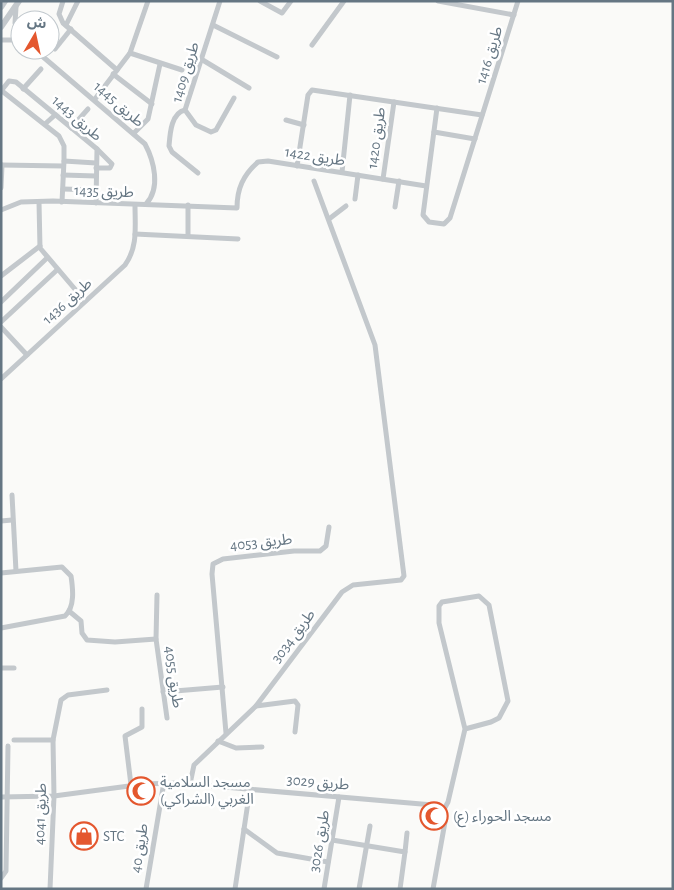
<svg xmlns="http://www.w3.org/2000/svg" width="674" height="890" viewBox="0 0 674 890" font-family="'Alegreya Sans','Noto Sans Arabic',sans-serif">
	<rect width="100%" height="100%" fill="#fafaf8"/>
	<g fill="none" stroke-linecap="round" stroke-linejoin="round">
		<g stroke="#c3c8cc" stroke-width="5">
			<polyline points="63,1 59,14 63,23 117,70"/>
			<polyline points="220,1 185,110 196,125 211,132 216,130 234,98"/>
			<polyline points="260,1 282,13 291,1"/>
			<polyline points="438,1 514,15"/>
			<polyline points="16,7 15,23 20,35"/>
			<polyline points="66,25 78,1"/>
			<polyline points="213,25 277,57"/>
			<polyline points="1,40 20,40"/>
			<polyline points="312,45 344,1"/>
			<polyline points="55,49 71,29"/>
			<path d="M35,50L145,144C154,161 161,188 146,204"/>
			<polyline points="130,53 182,70"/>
			<polyline points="201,59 249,88"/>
			<polyline points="113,74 152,104"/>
			<polyline points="23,89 41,69"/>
			<polyline points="1,91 9,81 16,82 97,149 96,203"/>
			<polyline points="2,91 59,136 64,146 64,161"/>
			<polyline points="95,99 130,53 148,1"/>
			<polyline points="437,108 423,215 429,222 444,224 450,218 518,1"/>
			<path d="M185,110C171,113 170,134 169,146L172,152L198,173"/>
			<polyline points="286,120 304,125"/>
			<polyline points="45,124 55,115"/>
			<polyline points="71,128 88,109"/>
			<polyline points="434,132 475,139"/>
			<polyline points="134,133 148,119 160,64"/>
			<polyline points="1,165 63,166"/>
			<polyline points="297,166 308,95 312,90 482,115"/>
			<polyline points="96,168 110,168 112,164 97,149"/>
			<polyline points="342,172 350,95"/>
			<polyline points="63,175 96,176"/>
			<polyline points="383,179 394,102"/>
			<polyline points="1,188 2,165"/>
			<polyline points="63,189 95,190"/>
			<polyline points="355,199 358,175"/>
			<polyline points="39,202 40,248 85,301"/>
			<polyline points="62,202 64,161 96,163"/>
			<polyline points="188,205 188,236"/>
			<polyline points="395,207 399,181"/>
			<path d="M1,210L21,202L53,201L237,208C237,189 243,175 258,162L268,161L426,186"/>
			<polyline points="329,219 346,206"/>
			<polyline points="135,234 238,239"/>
			<polyline points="1,276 40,246"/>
			<polyline points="1,302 47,258"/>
			<polyline points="1,322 57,270"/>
			<polyline points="1,327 27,355"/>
			<path d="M1,379L125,265C138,247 135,227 135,205"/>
			<polyline points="12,495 16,571"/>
			<polyline points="1,521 12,520"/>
			<path d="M1,573L62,567L71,576C73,589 75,607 65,616L1,628"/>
			<polyline points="157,595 156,639 167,718"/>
			<polyline points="69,611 81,621 82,633 87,640 115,642 156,639"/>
			<polyline points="1,668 14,668"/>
			<polyline points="163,692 223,687"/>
			<polyline points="256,706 295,701 298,705 295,732"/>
			<polyline points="226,733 212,574 213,564 223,559 294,551 320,551 326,546 329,527"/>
			<polyline points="14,740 53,740"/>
			<polyline points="218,741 236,748 262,747"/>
			<polyline points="190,784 194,765 256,706 342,592 353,585 401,580 404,576 375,345 314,181"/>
			<polyline points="131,785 125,736 142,727 142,709"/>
			<polyline points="1,797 54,796 144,784 177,783 433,805 443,811"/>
			<polyline points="443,811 448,802 465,729 439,623 439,606 442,602 479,596 489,605 508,701 499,718 491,722 465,729"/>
			<polyline points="244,829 277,853 328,862"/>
			<polyline points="332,840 405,852 400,889"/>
			<polyline points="405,852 407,833"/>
			<polyline points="1,878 6,871 8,746"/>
			<polyline points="50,889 54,796 53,740 61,700 68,695 107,690"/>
			<polyline points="146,889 164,782"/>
			<polyline points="235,889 250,789"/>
			<polyline points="324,889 339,797"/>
			<polyline points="359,889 370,826"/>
			<polyline points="433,889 445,822 443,811"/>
		</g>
		<g stroke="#c3c8cc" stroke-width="6">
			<polyline points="1,7 5,1"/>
			<polyline points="1,27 19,1"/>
		</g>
	</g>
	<defs>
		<g id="mosque-ring" transform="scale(1.4375)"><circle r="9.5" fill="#fff" stroke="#e4572e" stroke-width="1.5"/><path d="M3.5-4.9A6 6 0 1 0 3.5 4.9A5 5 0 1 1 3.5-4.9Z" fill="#e4572e"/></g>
		<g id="shop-ring" transform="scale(1.4375)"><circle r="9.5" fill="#fff" stroke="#e4572e" stroke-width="1.5"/><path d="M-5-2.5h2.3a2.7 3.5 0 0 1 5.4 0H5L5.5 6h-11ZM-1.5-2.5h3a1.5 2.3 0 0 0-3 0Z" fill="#e4572e"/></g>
	</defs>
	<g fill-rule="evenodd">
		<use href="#mosque-ring" x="141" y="791"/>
		<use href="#mosque-ring" x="434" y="816"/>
		<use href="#shop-ring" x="84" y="836"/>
	</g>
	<g text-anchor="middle" stroke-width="5" stroke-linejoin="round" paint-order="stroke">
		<g font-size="15" fill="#657683" stroke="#fff">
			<text transform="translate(489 55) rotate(-73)" y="5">طريق 1416</text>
			<text transform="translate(185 72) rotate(-73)" y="5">طريق 1409</text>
			<text transform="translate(119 104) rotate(41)" y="5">طريق 1445</text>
			<text transform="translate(77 118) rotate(41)" y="5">طريق 1443</text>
			<text transform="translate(376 138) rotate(-82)" y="5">طريق 1420</text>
			<text transform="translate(315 156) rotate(9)" y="5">طريق 1422</text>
			<text transform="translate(104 191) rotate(2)" y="5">طريق 1435</text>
			<text transform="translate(67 301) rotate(-42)" y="5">طريق 1436</text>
			<text transform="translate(261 542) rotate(-6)" y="5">طريق 4053</text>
			<text transform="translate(293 636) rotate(-53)" y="5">طريق 3034</text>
			<text transform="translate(174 677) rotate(82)" y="5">طريق 4055</text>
			<text transform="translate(318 782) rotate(5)" y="5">طريق 3029</text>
			<text transform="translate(40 814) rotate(-88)" y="5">طريق 4041</text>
			<text transform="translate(319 841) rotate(-80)" y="5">طريق 3026</text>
			<text transform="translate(139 848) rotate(-81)" y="5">طريق 40</text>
		</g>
		<g font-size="15" fill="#657683" stroke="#fff" text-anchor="start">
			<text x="160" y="787">مسجد السلامية<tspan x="160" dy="17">الغربي (الشراكي)</tspan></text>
			<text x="453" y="821">مسجد الحوراء (ع)</text>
			<text x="103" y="841">STC</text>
		</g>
	</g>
	<rect width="674" height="890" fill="none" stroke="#657683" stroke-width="5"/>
	<g transform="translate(35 35) rotate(9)"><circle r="24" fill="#ffffff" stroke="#c1c8cd"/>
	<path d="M0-4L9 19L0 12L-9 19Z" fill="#e4572e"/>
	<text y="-8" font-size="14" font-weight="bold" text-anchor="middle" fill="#657683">ش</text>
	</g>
</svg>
